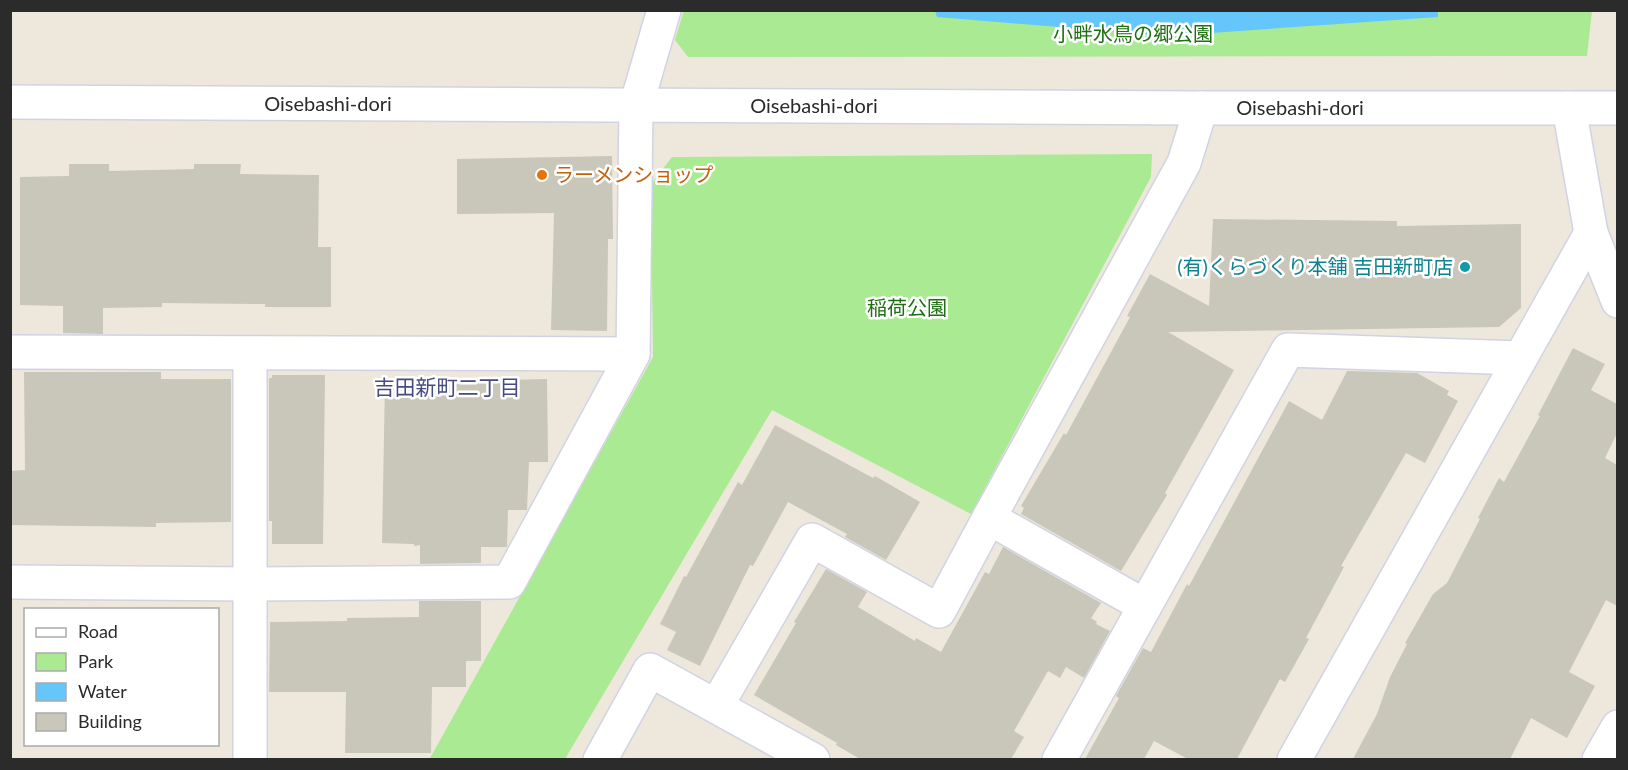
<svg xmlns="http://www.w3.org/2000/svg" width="1628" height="770" viewBox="0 0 1628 770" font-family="Lato,'Noto Sans JP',sans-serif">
	<rect width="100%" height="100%" fill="#eee8dc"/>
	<g fill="#a9ea93">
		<polygon points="684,10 1592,11 1587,56 688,57 675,40"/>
		<polygon points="1152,154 1151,177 971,514 772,410 565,759 429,760 653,357 651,184 672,157"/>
	</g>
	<polygon fill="#65c6fb" points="935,11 1438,11 1438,17 1168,36 937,17"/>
	<g fill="#c9c6ba">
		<polygon points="612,156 613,239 608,239 607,331 551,330 554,213 457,214 457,159"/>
		<polygon points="69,164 109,164 109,171 194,169 194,164 241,164 240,174 319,175 318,247 331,247 331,307 265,307 265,304 162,303 162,307 103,308 103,334 63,333 63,306 20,305 20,177 69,176"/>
		<polygon points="1213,219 1397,221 1397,226 1521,224 1521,308 1499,327 1168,332 1234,370 1165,493 1167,495 1121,571 1021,514 1024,508 1021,506 1064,433 1066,435 1130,317 1127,316 1150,274 1209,306"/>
		<polygon points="1573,348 1605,364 1591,390 1617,404 1617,433 1605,458 1617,465 1617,606 1606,600 1569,672 1595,686 1567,738 1531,718 1510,759 1353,759 1377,714 1390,677 1407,644 1405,643 1433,594 1447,583 1480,519 1478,518 1499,478 1504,482 1540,416 1538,415"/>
		<polygon points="1347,371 1417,373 1449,391 1447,395 1458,401 1425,463 1406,453 1341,566 1344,567 1306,638 1309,639 1285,682 1280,679 1237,759 1188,759 1154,741 1144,759 1085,759 1119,698 1116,696 1143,648 1151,652 1187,584 1189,586 1289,401 1322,420"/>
		<polygon points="24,372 161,372 161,379 231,379 231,522 156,523 156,527 10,525 10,471 25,470"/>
		<polygon points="272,375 325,375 323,544 272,544 272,521 269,521 269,378 272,378"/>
		<polygon points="547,379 548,462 529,462 527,510 508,510 507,547 481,547 481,563 420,564 420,545 414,546 414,544 382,543 385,382 469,383 469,381"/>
		<polygon points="775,425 873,478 875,476 920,502 886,560 845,537 847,534 788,502 753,566 750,565 700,666 667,650 676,632 660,624 684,576 686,577 738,482 742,485"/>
		<polygon points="1003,547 1101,603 1091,618 1097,622 1096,624 1110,631 1084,678 1066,667 1060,678 1048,671 1014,731 1024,737 1011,759 860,759 836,745 837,743 754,695 796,623 794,622 826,569 867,592 858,607 915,641 916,638 941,652 985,572 989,574"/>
		<polygon points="419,601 481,601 481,661 466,661 466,687 432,687 431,753 345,753 346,692 269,692 270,622 347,621 347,618 419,617"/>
	</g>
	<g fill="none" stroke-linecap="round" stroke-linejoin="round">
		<g stroke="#d1d3e5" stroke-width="36">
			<g id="minor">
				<polyline points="10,102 1201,108 1618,108"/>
				<polyline points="1569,108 1591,233 1618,301"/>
				<polyline points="10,352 633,354"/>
				<polyline points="250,354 250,760"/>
				<polyline points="10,582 249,584 509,582 633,354 636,106 664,10"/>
				<polyline points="1145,606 989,518 1184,163 1201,108"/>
				<polyline points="717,705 812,540 939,611 989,518"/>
				<polyline points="600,760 650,670 813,760"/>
				<polyline points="1059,760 1288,350 1520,358"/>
				<polyline points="1294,760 1591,233"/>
				<polyline points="1599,760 1618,727"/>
			</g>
		</g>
		<use href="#minor" stroke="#fff" stroke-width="33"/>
	</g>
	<circle fill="#e8710a" stroke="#fff" stroke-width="2" cx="542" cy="175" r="6"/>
	<circle fill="#0f9aa8" stroke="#fff" stroke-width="2" cx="1465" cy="267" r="6"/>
	<g text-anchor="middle" stroke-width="5" stroke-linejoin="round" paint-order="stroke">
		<g font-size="20" fill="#1e7013" stroke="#fff">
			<text x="1133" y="41">小畔水鳥の郷公園</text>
			<text x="907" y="315">稲荷公園</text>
		</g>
		<g font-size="20" fill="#2b2b2b" stroke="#fff">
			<text x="328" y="111">Oisebashi-dori</text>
			<text x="814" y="113">Oisebashi-dori</text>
			<text x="1300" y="115">Oisebashi-dori</text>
		</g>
		<g font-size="20" fill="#c56008" stroke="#fff" text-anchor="start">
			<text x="554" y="182">ラーメンショップ</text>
		</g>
		<g font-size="20" fill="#0d838f" stroke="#fff" text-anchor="end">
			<text x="1453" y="274">(有)くらづくり本舗 吉田新町店</text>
		</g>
		<g font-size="21" fill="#464c81" stroke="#fff">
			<text x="447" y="395">吉田新町二丁目</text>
		</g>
	</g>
	<rect width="1628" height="770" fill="none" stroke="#2b2b2b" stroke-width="24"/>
	<rect x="24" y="608" width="195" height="138" fill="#ffffff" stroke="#aaaaaa" stroke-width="1.5"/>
	<rect x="36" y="628" width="30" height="9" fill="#ffffff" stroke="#aaaaaa" stroke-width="1.5"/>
	<text x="78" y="638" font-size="18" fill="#2b2b2b">Road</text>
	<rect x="36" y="653" width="30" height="18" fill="#a9ea93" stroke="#aaaaaa" stroke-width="1.5"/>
	<text x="78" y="668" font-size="18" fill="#2b2b2b">Park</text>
	<rect x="36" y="683" width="30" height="18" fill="#65c6fb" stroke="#aaaaaa" stroke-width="1.5"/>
	<text x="78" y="698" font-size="18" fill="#2b2b2b">Water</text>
	<rect x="36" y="713" width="30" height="18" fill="#c9c6ba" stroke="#aaaaaa" stroke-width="1.5"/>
	<text x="78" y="728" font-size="18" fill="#2b2b2b">Building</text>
</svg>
